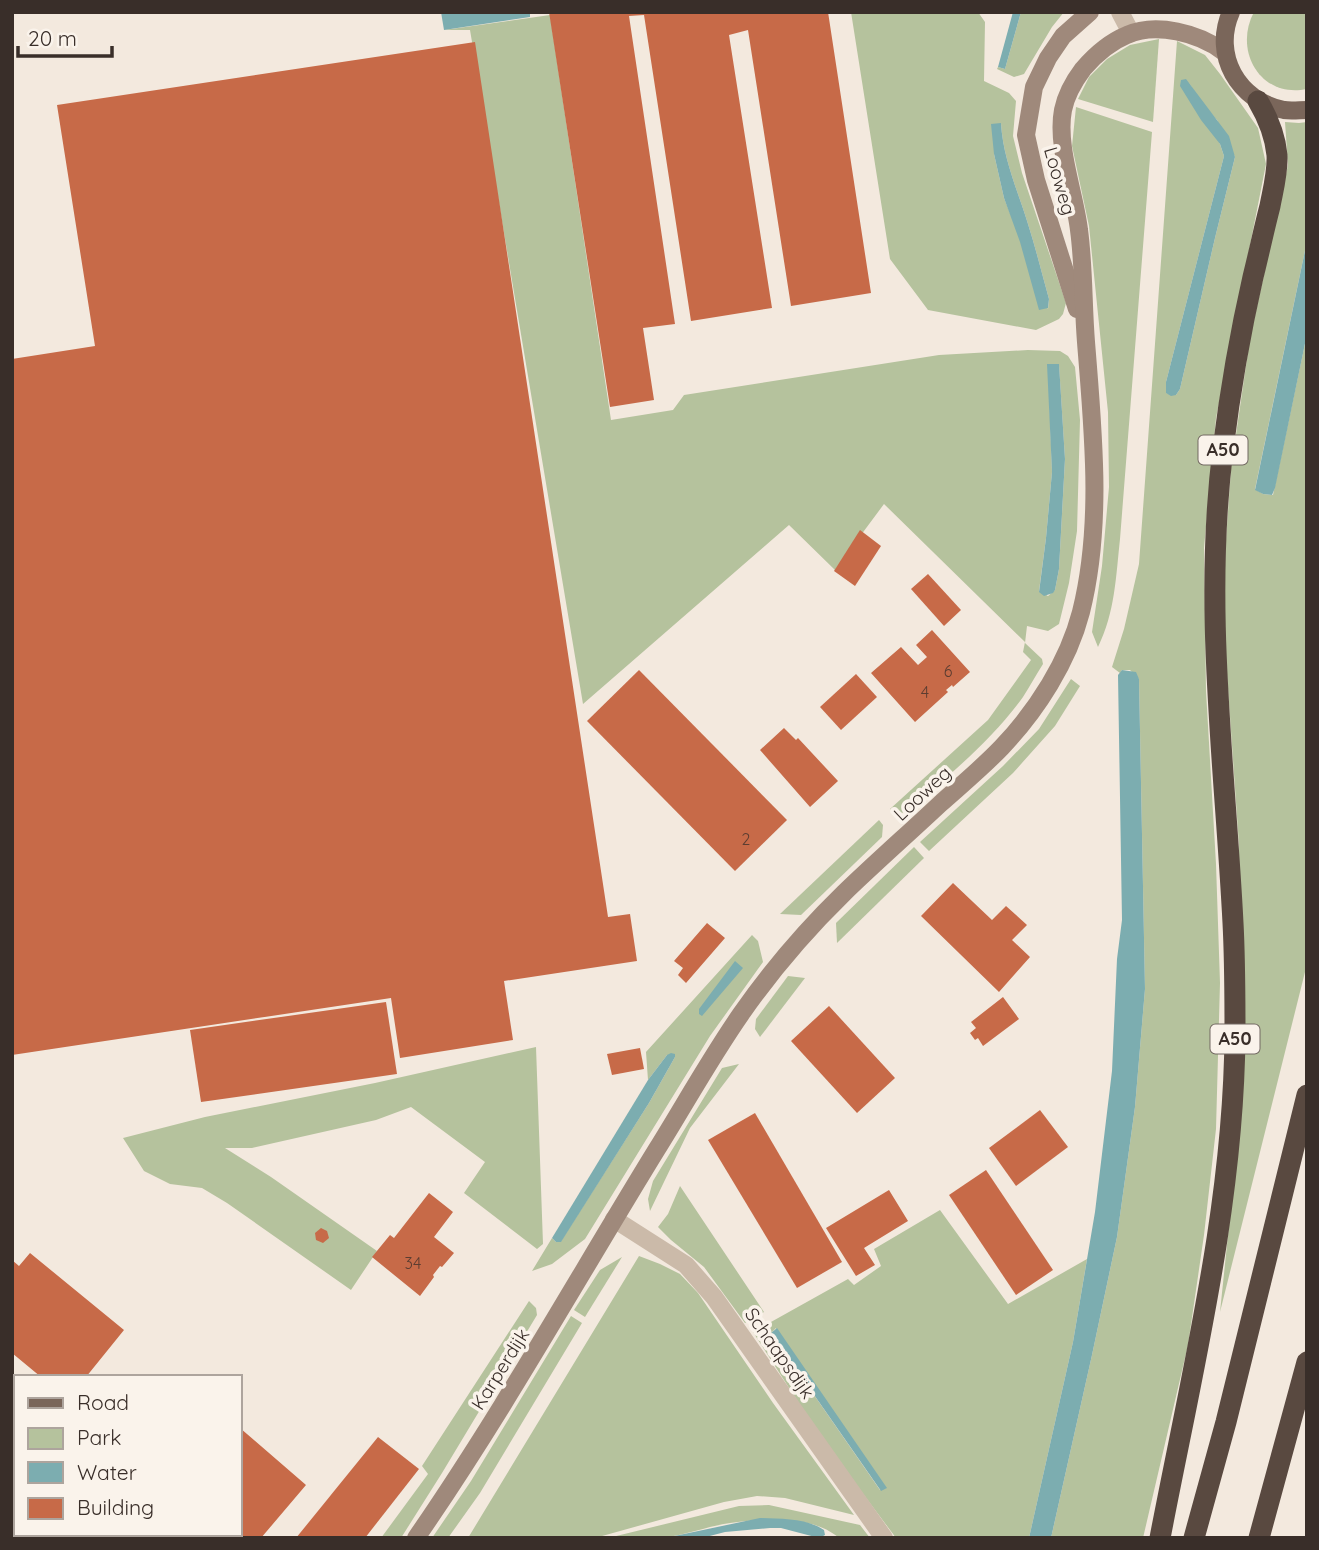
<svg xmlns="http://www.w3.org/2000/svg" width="1319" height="1550" viewBox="0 0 1319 1550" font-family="Quicksand,sans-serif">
	<rect width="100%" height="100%" fill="#f3e9de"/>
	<g fill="#b5c29d" fill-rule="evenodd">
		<path d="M851,12H978L985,22L984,81L1009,93L1016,101L1013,136L1022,173L1066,303L1063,314L1059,319L1036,330L928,310L890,259ZM1001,123C1003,159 1018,191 1028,224C1036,249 1042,274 1049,299L1048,309L1004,198L994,154Z"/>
		<polygon points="1021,12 1064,12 1052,27 1024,74 1014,77 997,69 998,67 1005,69"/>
		<path d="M1254,12H1307V89C1261,99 1233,51 1254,12Z"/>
		<path d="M550,15L611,420L673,410L684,395L939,355L1028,350L1060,351L1068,356L1075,367L1080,420L1077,531L1069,583L1059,624L1048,631L1027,626L1025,643L1042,659L1043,664C1036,675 1030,686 1023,697C991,741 947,777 906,813L894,812L890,809L988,720L1031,660L1023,652L1025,642L884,504L835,570L789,525L583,704L470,30H444ZM1048,364L1059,365L1065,459L1059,569L1055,590L1048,596L1039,591L1046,538L1052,472Z"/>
		<polygon points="1159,39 1153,122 1078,99 1089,77 1107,59 1130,45"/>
		<path d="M1177,41L1205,55L1220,74L1258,128L1266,164L1216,418L1204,548L1206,691L1216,864L1220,983L1216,1129L1204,1235L1188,1345L1143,1538H1051L1092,1355L1117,1237L1135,1107L1145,989L1139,679L1130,670H1122L1120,673L1112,667L1124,629L1139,564ZM1189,83L1202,103L1217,120L1235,157L1215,238L1180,389L1176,395L1166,393V382L1224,156L1220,144Z"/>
		<path d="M1076,107L1152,132L1120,539C1116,576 1115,613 1098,647L1092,632L1102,566L1109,487L1108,412L1089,226L1072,146Z"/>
		<polygon points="1285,122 1299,123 1307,122 1307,241 1255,489 1263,494 1273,495 1307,334 1307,964 1220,1312 1240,1120 1239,845 1223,617 1226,540 1231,469 1250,338 1288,165"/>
		<polygon points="1071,679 1080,686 1055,726 1013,773 929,851 920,842 1003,766 1039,729"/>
		<polygon points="879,820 883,825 882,837 801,915 780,914"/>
		<polygon points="914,847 924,858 837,943 836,923"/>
		<polygon points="752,935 758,941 763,962 710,1036 585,1239 552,1264 532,1271 552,1238 556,1242 561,1241 649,1103 675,1057 667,1055 648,1080 646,1052"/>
		<polygon points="788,976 805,978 760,1037 755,1029 756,1019"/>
		<polygon points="536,1047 543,1244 537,1249 464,1193 485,1162 411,1107 376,1120 252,1148 225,1148 271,1177 377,1251 351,1290 227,1203 202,1188 170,1184 144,1171 123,1138 205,1117 375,1083"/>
		<polygon points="739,1064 690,1128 650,1211 648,1199 653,1181 722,1068"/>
		<polygon points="680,1186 764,1312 745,1323 704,1267 671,1240 658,1227 668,1214"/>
		<path d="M940,1210L1008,1304L1087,1259L1073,1342L1029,1538H896L822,1439L753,1332L848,1279L854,1285L881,1266L874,1249ZM776,1328L886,1488L880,1490L771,1333Z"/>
		<polygon points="639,1256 660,1264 680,1274 698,1293 773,1403 854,1515 785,1498 757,1496 724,1502 595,1538 468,1538"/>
		<polygon points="622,1257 585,1317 574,1310 600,1270"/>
		<polygon points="529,1301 536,1308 537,1315 442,1473 401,1538 381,1538 428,1474 422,1466"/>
		<polygon points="571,1316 582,1323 480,1493 448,1538 432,1538 471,1481"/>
		<path d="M769,1505L860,1525L870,1538H839C813,1515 763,1518 730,1523C709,1526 689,1534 668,1537C649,1540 628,1538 608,1538L739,1506Z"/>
	</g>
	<g fill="#7cadb0">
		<polygon points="441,12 530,12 530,17 444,30"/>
		<polygon points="1013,12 1021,12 1005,69 998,67"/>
		<polygon points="1186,79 1229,136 1235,157 1215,238 1180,389 1176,395 1171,396 1166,393 1166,382 1224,156 1220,144 1201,120 1180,86 1181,80"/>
		<path d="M1001,123C1003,159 1018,191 1028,224C1036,249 1042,274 1049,299L1048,308L1039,310L1020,242L1004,198L994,154L991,124Z"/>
		<polygon points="1307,241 1307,334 1275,488 1272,495 1263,494 1255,490"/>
		<polygon points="1047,364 1059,364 1065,459 1059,569 1055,590 1053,593 1044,596 1039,592 1046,538 1052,472"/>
		<polygon points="1122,670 1136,672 1139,679 1145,989 1135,1107 1117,1237 1092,1355 1051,1538 1029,1538 1073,1342 1095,1212 1112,1071 1117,959 1122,920 1118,675"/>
		<polygon points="735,961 743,968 702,1016 699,1014 699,1009"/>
		<polygon points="671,1053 675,1054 675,1057 649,1103 561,1242 556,1242 552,1238 648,1080 667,1055"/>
		<polygon points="777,1328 887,1488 881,1491 771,1333"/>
		<path d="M760,1518C781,1519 806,1518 824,1530L825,1535L819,1538L781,1528H770L725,1532L702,1538H665Z"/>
	</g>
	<g fill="#c76a48">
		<polygon points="549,12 828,12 871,293 791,306 748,30 729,35 772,308 691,321 644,15 629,16 675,324 643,328 654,400 610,407"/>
		<polygon points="475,42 608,917 630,914 637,961 504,981 513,1040 400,1058 391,998 12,1055 12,359 95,346 57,105"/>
		<polygon points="860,530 881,546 855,586 834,571"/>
		<polygon points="928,574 961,610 944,626 911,589"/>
		<polygon points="932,630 970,672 953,687 952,685 946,690 948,692 915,722 871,673 901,647 918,665 927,657 916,645"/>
		<polygon points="639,670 787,820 735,871 587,721"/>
		<polygon points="856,674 877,697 841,730 820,707"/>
		<polygon points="784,728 796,740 798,738 838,781 810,807 760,750"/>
		<polygon points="953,883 992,920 1006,906 1027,925 1012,940 1030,957 999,992 921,916"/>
		<polygon points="707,923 725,938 686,983 678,975 683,968 674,961"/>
		<polygon points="1003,997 1019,1019 983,1046 978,1038 975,1040 970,1033 976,1028 971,1022"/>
		<polygon points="386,1002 397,1074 201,1102 190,1030"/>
		<polygon points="829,1006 895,1078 857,1113 791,1041"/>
		<polygon points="640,1048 644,1069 612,1075 607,1054"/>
		<polygon points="1040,1110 1068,1147 1016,1186 989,1148"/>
		<polygon points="755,1113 842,1262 797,1288 708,1140"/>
		<polygon points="986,1170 1053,1270 1016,1295 949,1195"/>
		<polygon points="889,1190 908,1221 864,1248 875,1265 856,1276 826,1228"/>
		<polygon points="429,1193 453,1212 434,1237 454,1253 442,1267 440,1266 433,1275 434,1277 420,1296 372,1257 390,1235 394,1238"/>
		<polygon points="321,1228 327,1231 329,1238 323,1243 316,1240 315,1233"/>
		<polygon points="30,1253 124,1330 86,1377 41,1377 12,1353 12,1260 19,1266"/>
		<polygon points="240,1428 306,1485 261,1538 237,1538 232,1534 240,1534"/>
		<polygon points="378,1437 419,1469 365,1538 296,1538"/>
	</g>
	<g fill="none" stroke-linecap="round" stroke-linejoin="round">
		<g stroke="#cbbaa9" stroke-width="18">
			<polyline points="1120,12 1131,33"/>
			<polyline points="614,1219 686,1265 714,1297 884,1538"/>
		</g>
		<g stroke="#9f897b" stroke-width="18">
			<polyline points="1077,309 1036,180 1026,135 1034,87 1048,58 1063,36 1090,12"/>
			<path d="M416,1538C503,1412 577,1279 657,1149C685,1104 711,1057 741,1014C771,971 806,930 844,893C875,863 908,834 940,804C960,786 982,768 1002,747C1037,710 1068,662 1081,612C1103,524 1093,431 1086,342C1083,305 1084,267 1079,230C1075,194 1056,146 1063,110C1066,95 1074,81 1083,69C1095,55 1110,42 1127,35C1156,22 1199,33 1224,52"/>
		</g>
		<path stroke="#7a665a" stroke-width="18" d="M1231,12C1212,55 1238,101 1284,110C1291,111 1300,110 1307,110"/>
		<g stroke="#594940" stroke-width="21">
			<path d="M1160,1538C1192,1371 1234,1204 1235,1033C1235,996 1235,960 1233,923C1225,765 1203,608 1223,449C1230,392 1240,334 1253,277C1259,253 1264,229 1270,206C1273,190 1278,172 1277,155C1275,135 1268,118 1258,101"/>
			<polyline points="1194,1538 1226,1422 1307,1095"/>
			<polyline points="1259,1538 1307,1362"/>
		</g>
	</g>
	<g text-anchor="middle" stroke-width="7" stroke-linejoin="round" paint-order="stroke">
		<g font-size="16" fill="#5c3d31">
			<text x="948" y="677">6</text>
			<text x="925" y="698">4</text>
			<text x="746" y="845">2</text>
			<text x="413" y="1269">34</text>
		</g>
		<g fill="#faf3eb" stroke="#736963" stroke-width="2">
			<rect x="1198.5" y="435.5" width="49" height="29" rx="5"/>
			<rect x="1210.5" y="1024.5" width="49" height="29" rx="5"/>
		</g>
		<g font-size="18" font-weight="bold" fill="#392e29">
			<text x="1223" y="456">A50</text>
			<text x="1235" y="1045">A50</text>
		</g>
		<g font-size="19" fill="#392e29" stroke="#faf3eb">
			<text transform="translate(1060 181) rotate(74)" y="7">Looweg</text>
			<text transform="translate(922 793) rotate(-43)" y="7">Looweg</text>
			<text transform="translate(780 1353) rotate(55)" y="7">Schaapsdijk</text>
			<text transform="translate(500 1369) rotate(-58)" y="7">Karperdijk</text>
		</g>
	</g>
	<rect width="1319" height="1550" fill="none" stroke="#392e29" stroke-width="28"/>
	<rect x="14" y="1375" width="228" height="161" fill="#faf3eb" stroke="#ada49d" stroke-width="2"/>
	<rect x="28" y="1398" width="35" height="10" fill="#7a665a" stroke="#ada49d" stroke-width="2"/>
	<text x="77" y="1410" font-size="21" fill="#392e29">Road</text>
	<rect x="28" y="1428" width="35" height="21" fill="#b5c29d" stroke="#ada49d" stroke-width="2"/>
	<text x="77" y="1445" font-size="21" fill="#392e29">Park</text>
	<rect x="28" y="1462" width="35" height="21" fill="#7cadb0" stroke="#ada49d" stroke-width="2"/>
	<text x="77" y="1480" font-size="21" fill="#392e29">Water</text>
	<rect x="28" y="1498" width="35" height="21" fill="#c76a48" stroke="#ada49d" stroke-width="2"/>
	<text x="77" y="1515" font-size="21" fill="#392e29">Building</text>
	<path d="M18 46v10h94v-10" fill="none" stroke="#392e29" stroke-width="3.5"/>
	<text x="28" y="46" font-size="21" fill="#392e29" stroke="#faf3eb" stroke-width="5" paint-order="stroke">20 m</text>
</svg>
